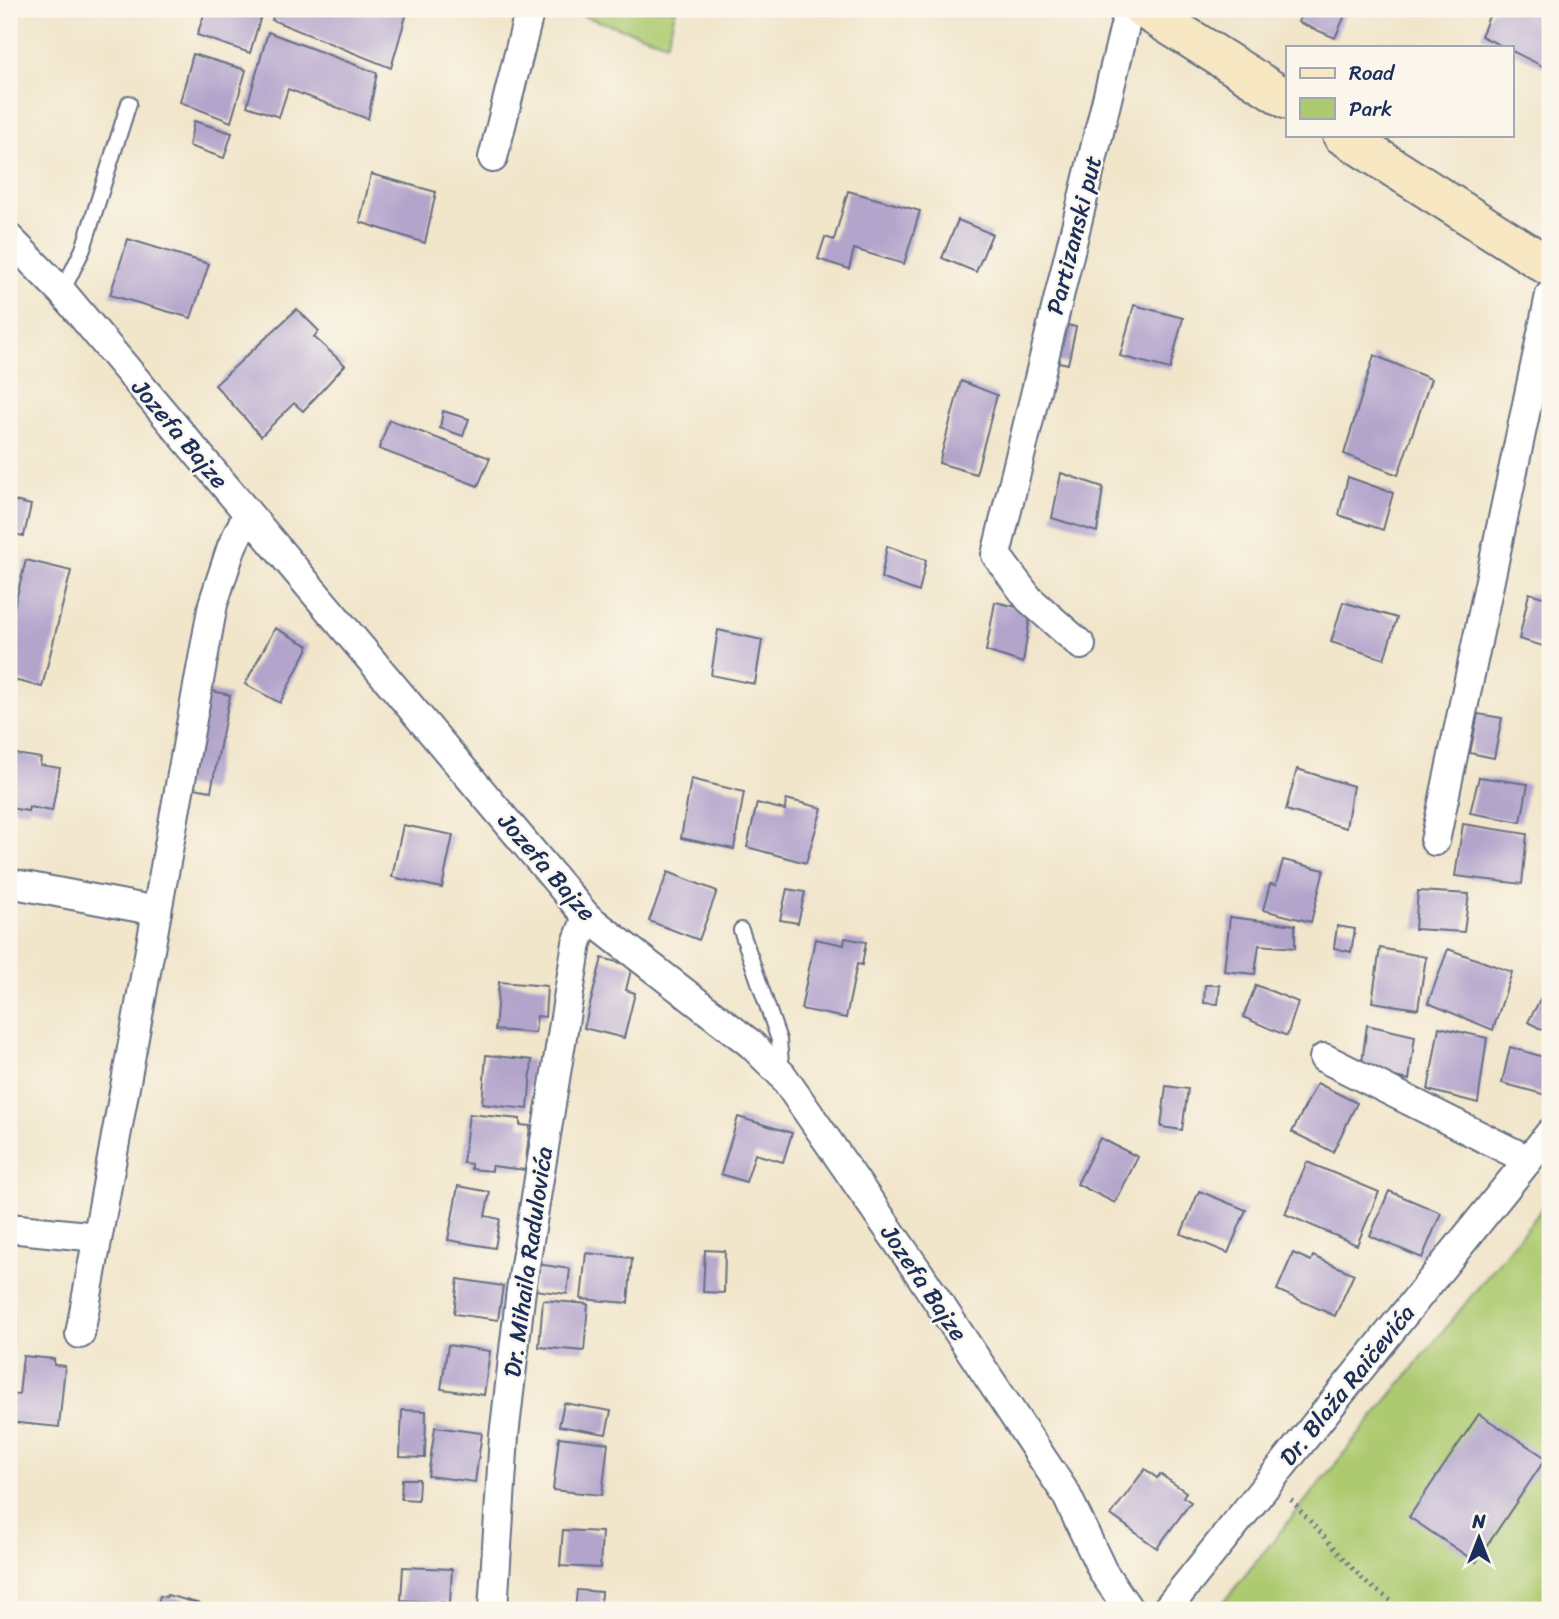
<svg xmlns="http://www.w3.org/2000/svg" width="1559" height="1619" viewBox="0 0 1559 1619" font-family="Sriracha,sans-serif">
	<rect width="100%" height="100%" fill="#fbf7ec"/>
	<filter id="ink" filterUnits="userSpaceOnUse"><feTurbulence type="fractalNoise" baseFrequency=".0143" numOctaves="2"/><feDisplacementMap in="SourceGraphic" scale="14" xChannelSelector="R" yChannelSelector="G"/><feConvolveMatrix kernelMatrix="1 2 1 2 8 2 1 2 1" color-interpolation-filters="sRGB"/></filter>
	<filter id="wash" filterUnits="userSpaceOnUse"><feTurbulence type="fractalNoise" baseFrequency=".00686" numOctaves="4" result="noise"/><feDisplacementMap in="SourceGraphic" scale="28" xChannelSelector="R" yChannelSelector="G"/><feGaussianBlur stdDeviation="1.57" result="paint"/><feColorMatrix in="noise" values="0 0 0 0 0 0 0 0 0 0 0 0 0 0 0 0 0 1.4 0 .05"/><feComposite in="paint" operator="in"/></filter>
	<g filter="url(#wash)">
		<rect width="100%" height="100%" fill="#f1e5ca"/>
		<g fill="#adca71" stroke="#647c68" stroke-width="2">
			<polygon points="561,9 676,9 667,43"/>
			<polygon points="1550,1199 1550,1610 1217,1610"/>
		</g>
		<g id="blocks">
			<g fill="#b3a4cc">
				<polygon points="206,9 263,9 250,53 197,35"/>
				<polygon points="275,9 408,9 391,68 272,20"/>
				<polygon points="1304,9 1337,9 1346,13 1335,38 1298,22"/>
				<polygon points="1492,9 1541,9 1550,13 1550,70 1512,51 1512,47 1504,47 1481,36"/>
				<polygon points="268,32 377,73 368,119 288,89 279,117 247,106"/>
				<polygon points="193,54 246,70 231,122 180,102"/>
				<polygon points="194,121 232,133 224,158 189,146"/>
				<polygon points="371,174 436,192 425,243 360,222"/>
				<polygon points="848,191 920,211 904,264 854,249 849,269 818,259 825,237 834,240"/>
				<polygon points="958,220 992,234 976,272 942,258"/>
				<polygon points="128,239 209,264 191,318 110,295"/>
				<polygon points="1134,305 1183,318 1170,369 1120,356"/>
				<polygon points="297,309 319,331 314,337 345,365 303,411 294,403 261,436 215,385"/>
				<polygon points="1058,323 1076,327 1068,364 1050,360"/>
				<polygon points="1374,355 1431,379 1398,475 1344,454"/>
				<polygon points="961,381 997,395 976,474 939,463"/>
				<polygon points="443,411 469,419 463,436 440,428"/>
				<polygon points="389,420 490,458 478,486 379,449"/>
				<polygon points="1061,473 1103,487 1097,532 1052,518"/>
				<polygon points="1348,477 1393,493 1383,530 1339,515"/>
				<polygon points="11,500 31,505 24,536 9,533"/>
				<polygon points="887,546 926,560 919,592 881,578"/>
				<polygon points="26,560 71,571 42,687 9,679 9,627"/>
				<polygon points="1529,593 1550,599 1550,648 1519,639"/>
				<polygon points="995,602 1031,610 1023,663 986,651"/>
				<polygon points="1343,602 1397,618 1384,659 1331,642"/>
				<polygon points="275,628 309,646 280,703 245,684"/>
				<polygon points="718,630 762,640 755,684 711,675"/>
				<polygon points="203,689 230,695 211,791 183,786"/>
				<polygon points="1478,714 1502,718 1494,758 1470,753"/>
				<polygon points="9,753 41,758 40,765 60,768 52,811 29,807 28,811 9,808"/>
				<polygon points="1297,769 1353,786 1346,828 1286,810"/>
				<polygon points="1479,777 1528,784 1521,822 1470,813"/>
				<polygon points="691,779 744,792 734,849 681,838"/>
				<polygon points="786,799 822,808 806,863 747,847 757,803 785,810"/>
				<polygon points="1463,824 1527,834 1522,884 1455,876"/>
				<polygon points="403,825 453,835 442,888 392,877"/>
				<polygon points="1283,860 1324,870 1311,922 1263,910 1270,884 1276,885"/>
				<polygon points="668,872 717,891 699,940 649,921"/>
				<polygon points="787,889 805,892 798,923 780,920"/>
				<polygon points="1418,891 1469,894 1464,932 1415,929"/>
				<polygon points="1230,917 1295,925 1295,948 1259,945 1255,974 1224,971"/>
				<polygon points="1337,926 1355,929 1351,952 1334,948"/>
				<polygon points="845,938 866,942 862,965 857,964 846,1018 801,1009 815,939 844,945"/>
				<polygon points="1380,948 1426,957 1418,1009 1372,1002"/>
				<polygon points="1448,949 1512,972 1493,1030 1428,1003"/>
				<polygon points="602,958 632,966 626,990 635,993 624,1038 584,1028"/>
				<polygon points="1550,981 1550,1034 1528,1022"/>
				<polygon points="499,982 547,986 545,1017 537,1016 535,1033 495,1030"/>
				<polygon points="1205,985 1220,985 1218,1004 1204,1003"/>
				<polygon points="1256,985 1298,1002 1287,1036 1243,1017"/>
				<polygon points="1367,1025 1415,1036 1409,1080 1361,1070"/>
				<polygon points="1439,1027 1487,1038 1478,1103 1428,1090"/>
				<polygon points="1510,1047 1550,1059 1550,1077 1546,1095 1502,1083"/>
				<polygon points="486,1055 532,1060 528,1109 482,1104"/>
				<polygon points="1317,1083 1357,1103 1333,1152 1292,1132"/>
				<polygon points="1166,1086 1188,1089 1182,1130 1161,1127"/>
				<polygon points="469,1114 520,1119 520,1125 530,1126 525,1170 492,1166 492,1171 471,1169 471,1164 463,1163"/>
				<polygon points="738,1117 792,1133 783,1162 755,1154 746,1182 721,1174"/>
				<polygon points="1100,1138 1138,1157 1115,1203 1077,1184"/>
				<polygon points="1307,1162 1379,1192 1357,1245 1285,1214"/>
				<polygon points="458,1186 490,1192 485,1216 500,1219 495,1248 448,1240"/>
				<polygon points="1199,1191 1246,1210 1228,1253 1181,1234"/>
				<polygon points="1389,1191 1441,1213 1422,1258 1370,1236"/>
				<polygon points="705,1250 725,1251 724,1293 703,1292"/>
				<polygon points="586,1253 632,1258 628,1303 581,1299"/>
				<polygon points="1293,1253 1311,1261 1313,1256 1354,1274 1335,1316 1277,1290"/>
				<polygon points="537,1264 570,1269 567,1294 534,1290"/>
				<polygon points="458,1279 503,1286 498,1320 454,1314"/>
				<polygon points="543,1300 588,1304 584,1351 539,1347"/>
				<polygon points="9,1313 14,1314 12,1350 9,1349"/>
				<polygon points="448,1345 490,1351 484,1395 441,1389"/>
				<polygon points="23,1356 54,1359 54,1365 65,1366 59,1427 9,1422 9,1394 19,1395"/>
				<polygon points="564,1403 611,1411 606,1434 559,1426"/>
				<polygon points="402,1410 426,1411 425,1458 400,1457"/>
				<polygon points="1479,1414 1546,1458 1476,1562 1409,1517"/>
				<polygon points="435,1427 482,1433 475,1482 428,1476"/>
				<polygon points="559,1437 608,1443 602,1495 553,1490"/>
				<polygon points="1145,1469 1157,1478 1160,1474 1186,1492 1183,1497 1191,1502 1157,1548 1111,1515"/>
				<polygon points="402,1479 419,1479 418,1500 401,1499"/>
				<polygon points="563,1530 602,1532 600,1568 560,1566"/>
				<polygon points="403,1567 452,1569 450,1603 401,1600"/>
				<polygon points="577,1590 601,1592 600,1610 575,1610"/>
				<polygon points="167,1595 220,1609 220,1610 156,1610 160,1596 166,1597"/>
			</g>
		</g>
	</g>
	<g filter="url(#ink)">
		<use href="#blocks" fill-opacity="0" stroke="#666f84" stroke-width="2"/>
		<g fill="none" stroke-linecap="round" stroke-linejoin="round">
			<g stroke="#666f84" stroke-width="18">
				<g id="service">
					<polyline points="62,292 83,249 129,103"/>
					<polyline points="741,930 779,1040 782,1074"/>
				</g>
			</g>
			<g stroke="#666f84" stroke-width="32">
				<g id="minor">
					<polyline points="493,158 530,9"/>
					<polyline points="9,238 62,292 587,917 751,1044 782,1075 919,1273 1066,1494 1103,1572 1129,1610"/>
					<polyline points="1081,645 1029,599 996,555 1129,9"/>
					<polyline points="1435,841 1550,295"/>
					<polyline points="9,883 157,911"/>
					<polyline points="1324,1058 1528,1160"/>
					<polyline points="9,1228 97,1237"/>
					<polyline points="80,1334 213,604 232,546 247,515"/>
					<polyline points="493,1610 504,1436 521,1290 577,943 587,917"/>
					<polyline points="1166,1610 1550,1133"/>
				</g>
			</g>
			<g stroke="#666f84" stroke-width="42">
				<g id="secondary">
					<polyline points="1143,9 1288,100"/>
					<polyline points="1342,135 1550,267"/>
				</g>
			</g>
			<polyline stroke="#666f84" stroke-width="4.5" stroke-dasharray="2 5" stroke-linecap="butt" points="1291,1500 1365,1582 1404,1610"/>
			<use href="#service" stroke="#fff" stroke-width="14"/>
			<use href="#minor" stroke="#fff" stroke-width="28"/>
			<use href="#secondary" stroke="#f7e8c3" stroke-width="38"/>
		</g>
	</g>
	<g text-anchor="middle" stroke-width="5" stroke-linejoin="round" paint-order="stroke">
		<g font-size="24" fill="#1b2f5e" stroke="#fbf7ec">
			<text transform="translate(1074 235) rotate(-76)" y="8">Partizanski put</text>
			<text transform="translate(180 434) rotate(50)" y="8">Jozefa Bajze</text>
			<text transform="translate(547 867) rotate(49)" y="8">Jozefa Bajze</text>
			<text transform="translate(528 1262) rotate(-82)" y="8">Dr. Mihaila Radulovića</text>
			<text transform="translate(924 1283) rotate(56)" y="8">Jozefa Bajze</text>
			<text transform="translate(1347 1385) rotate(-51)" y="8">Dr. Blaža Raičevića</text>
		</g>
	</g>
	<rect width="1559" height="1619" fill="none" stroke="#fbf7ec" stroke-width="35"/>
	<rect x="1286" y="46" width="228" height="91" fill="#fbf7ec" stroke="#a1a7b3" stroke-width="2"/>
	<rect x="1300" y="68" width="35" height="10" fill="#f7e8c3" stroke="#a1a7b3" stroke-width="2"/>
	<text x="1349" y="80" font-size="21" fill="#1b2f5e">Road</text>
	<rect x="1300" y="98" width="35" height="21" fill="#adca71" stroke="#a1a7b3" stroke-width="2"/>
	<text x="1349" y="116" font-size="21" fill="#1b2f5e">Park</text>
	<g transform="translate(1479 1538)" stroke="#fbf7ec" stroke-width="5" paint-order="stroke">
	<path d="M0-5L12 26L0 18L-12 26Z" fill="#1b2f5e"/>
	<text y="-10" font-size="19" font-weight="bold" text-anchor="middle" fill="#1b2f5e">N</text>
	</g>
</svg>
